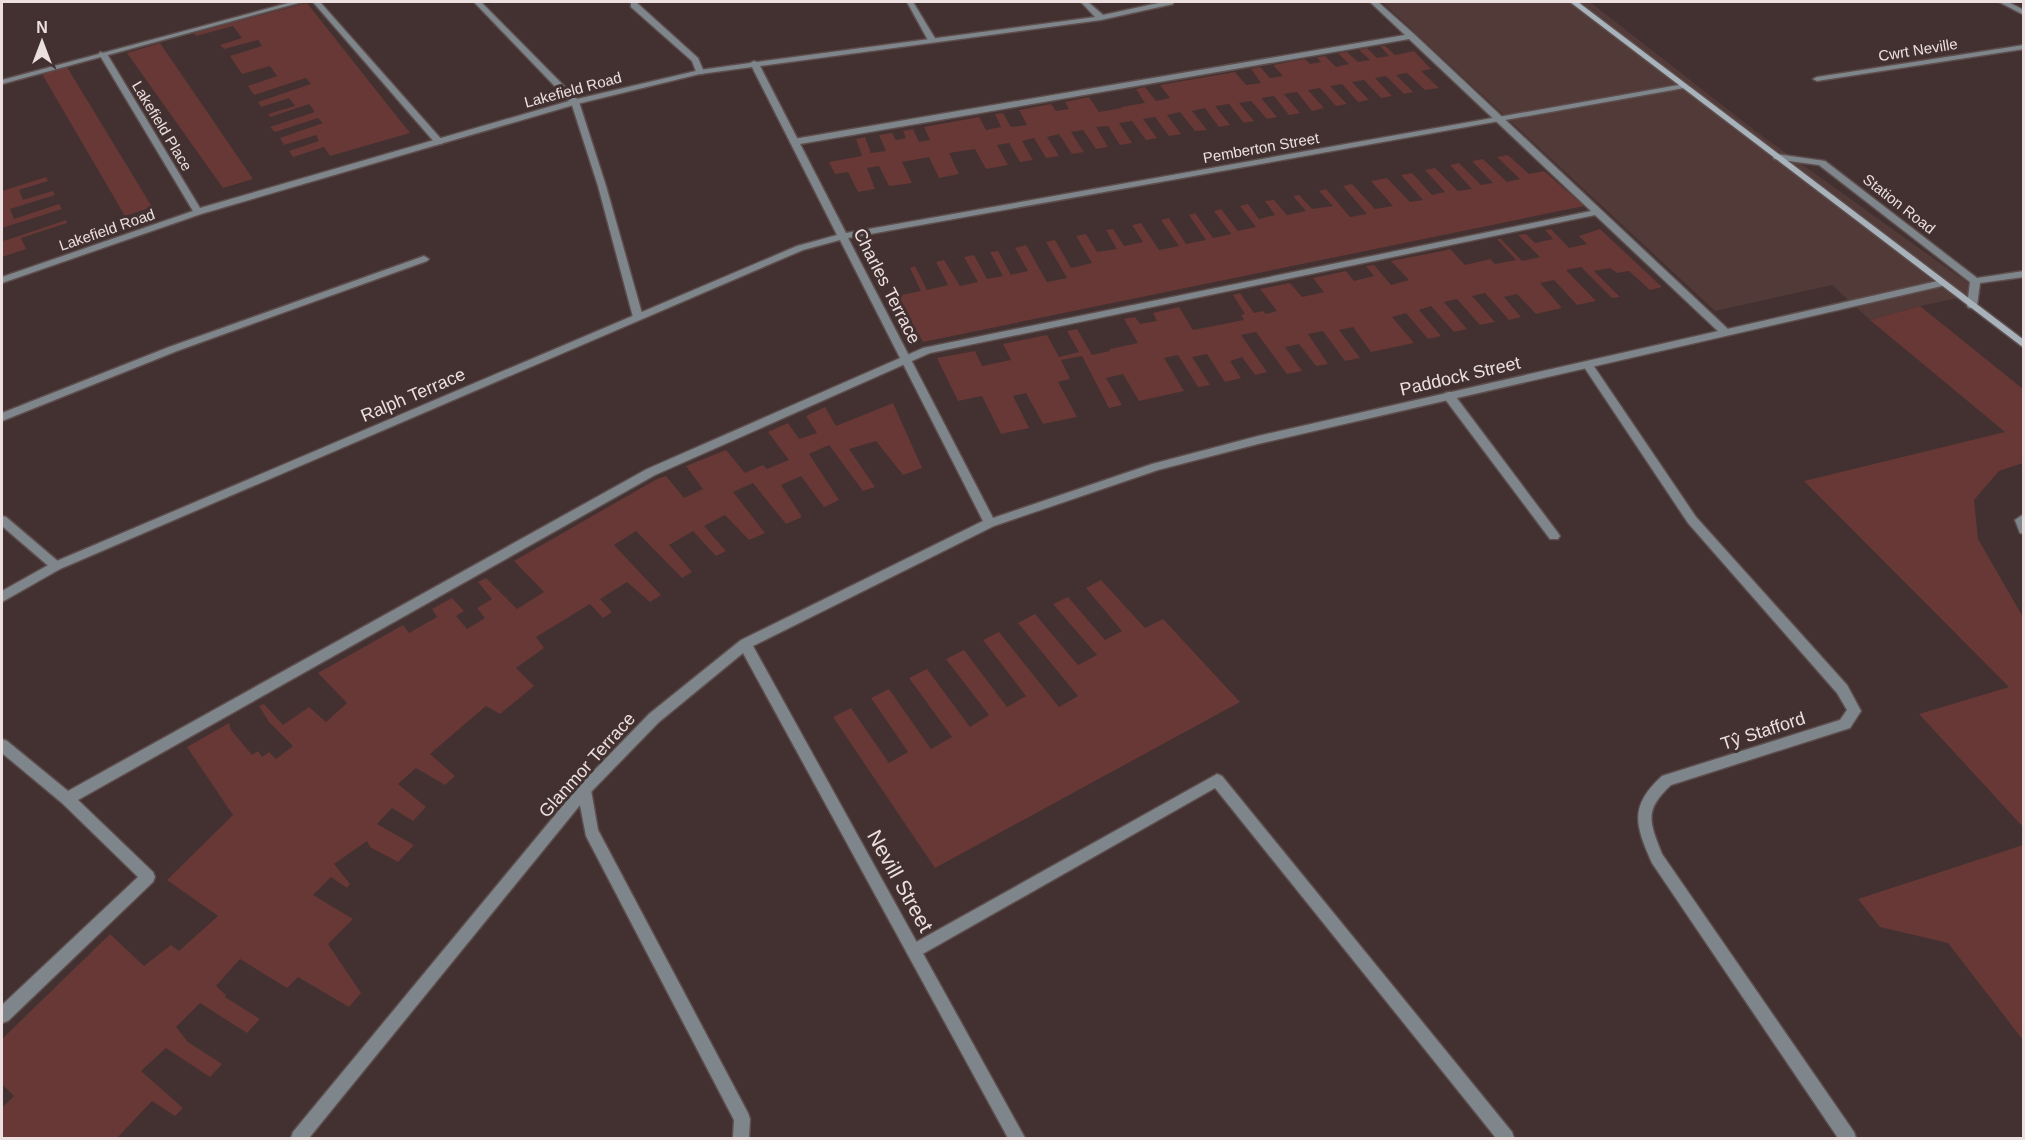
<svg xmlns="http://www.w3.org/2000/svg" width="2025" height="1140" viewBox="0 0 2025 1140" font-family="Helvetica,sans-serif">
	<rect width="100%" height="100%" fill="#423130"/>
	<polygon fill="#523a38" points="1382,2 1590,2 1758,133 1982,293 1920,306 1870,320 1832,285 1715,311"/>
	<g fill="#673835">
		<polygon points="307,3 410,133 330,156 324,147 293,157 289,151 319,141 316,135 284,145 280,138 323,123 318,118 275,132 270,127 315,112 309,104 270,117 268,114 295,106 289,98 261,107 258,102 311,84 306,78 254,95 248,86 277,76 270,66 242,74 230,56 262,46 258,40 224,49 220,45 242,38 233,26 196,36 194,33"/>
		<polygon points="160,43 253,179 223,188 127,53"/>
		<polygon points="1380,46 1385,46 1395,55 1414,51 1431,69 1421,71 1439,88 1425,90 1407,73 1396,75 1413,92 1404,94 1386,76 1375,78 1392,96 1381,98 1364,80 1352,82 1369,100 1358,102 1342,84 1330,86 1347,104 1336,106 1320,88 1308,90 1324,108 1312,111 1297,92 1284,94 1300,113 1289,115 1274,96 1261,98 1277,117 1267,119 1251,101 1239,103 1254,121 1244,123 1229,104 1215,106 1230,125 1219,127 1205,108 1192,111 1207,130 1195,131 1180,112 1167,115 1181,134 1169,136 1155,117 1143,119 1157,138 1146,140 1132,121 1119,123 1132,143 1120,145 1108,126 1096,127 1108,147 1096,149 1083,130 1071,132 1084,152 1072,154 1059,134 1047,137 1059,156 1046,158 1034,138 1022,141 1033,160 1020,162 1009,143 997,145 1008,165 986,169 975,149 949,153 959,174 939,178 929,157 902,162 912,183 889,186 879,166 867,168 875,189 858,192 848,172 835,174 829,162 862,156 856,139 865,137 871,153 886,151 879,135 892,133 896,140 906,138 903,131 913,129 919,142 930,140 924,127 979,117 986,130 1001,127 995,114 1003,113 1011,127 1027,125 1019,110 1051,104 1056,111 1069,109 1065,102 1089,97 1099,112 1122,108 1121,107 1145,103 1136,89 1145,87 1156,101 1170,98 1160,85 1235,72 1246,85 1261,83 1251,69 1260,67 1270,78 1283,76 1273,65 1305,59 1310,64 1321,62 1317,57 1325,56 1336,67 1349,64 1338,53 1347,52 1358,62 1370,60 1359,50 1367,48 1377,58 1389,56"/>
		<polygon points="67,67 152,207 125,216 42,74"/>
		<polygon points="1508,155 1529,174 1544,171 1584,206 923,342 897,296 921,291 910,268 915,266 927,290 948,285 936,262 944,260 960,286 978,282 964,257 974,255 987,279 1003,276 990,252 998,251 1011,275 1028,271 1015,248 1026,245 1047,282 1067,278 1046,242 1055,240 1071,268 1092,263 1076,236 1086,234 1097,252 1117,249 1106,230 1113,229 1124,246 1143,242 1132,225 1141,223 1159,250 1179,246 1161,220 1169,218 1186,244 1206,240 1189,215 1195,213 1213,238 1231,234 1214,211 1221,209 1238,231 1256,227 1240,206 1248,204 1259,219 1275,215 1265,201 1274,200 1287,215 1306,211 1293,196 1299,195 1312,209 1333,206 1319,191 1326,189 1350,217 1367,214 1343,186 1352,184 1375,209 1393,206 1371,181 1387,178 1410,202 1423,200 1401,175 1412,173 1432,195 1445,192 1425,170 1435,168 1458,191 1472,189 1450,165 1459,163 1481,185 1493,183 1472,161 1483,159 1507,182 1520,179 1497,157"/>
		<polygon points="46,177 48,181 19,190 23,200 53,191 55,195 10,209 14,219 59,204 62,209 2,228 2,191"/>
		<polygon points="66,220 67,223 21,238 26,249 2,257 2,236 4,241"/>
		<polygon points="1551,229 1569,248 1587,244 1579,236 1600,229 1662,287 1650,290 1629,271 1617,273 1610,268 1594,271 1620,297 1612,298 1581,267 1566,270 1596,301 1577,305 1554,280 1540,283 1562,308 1536,314 1517,294 1504,297 1521,317 1509,320 1485,293 1472,296 1495,322 1480,325 1457,299 1444,302 1467,329 1454,332 1431,306 1419,310 1441,336 1428,339 1406,313 1392,317 1414,343 1371,352 1353,327 1339,330 1360,358 1345,361 1323,331 1308,334 1328,364 1316,366 1299,344 1285,347 1302,371 1287,374 1256,332 1241,335 1267,372 1255,375 1242,357 1230,361 1241,378 1225,382 1207,354 1192,357 1210,385 1198,387 1178,355 1164,358 1184,391 1139,401 1123,374 1106,378 1122,405 1109,408 1082,356 1061,360 1070,379 1058,382 1077,417 1043,424 1026,393 1013,396 1029,428 1001,434 982,396 958,401 937,358 975,351 982,366 1011,360 1003,344 1047,335 1059,357 1079,352 1067,331 1077,329 1092,355 1110,351 1110,349 1138,343 1124,319 1135,317 1140,324 1157,321 1153,313 1179,307 1193,330 1244,320 1241,315 1245,314 1233,295 1240,293 1254,313 1263,311 1266,314 1277,311 1260,289 1290,283 1302,297 1324,292 1313,278 1346,271 1354,281 1374,276 1366,266 1374,265 1391,285 1409,280 1391,261 1447,250 1450,249 1465,265 1490,259 1495,264 1516,260 1497,239 1501,239 1522,261 1540,257 1518,235 1526,234 1535,243 1553,239 1545,230"/>
		<polygon points="1920,306 2023,389 2023,463 1999,471 1974,500 1978,539 2023,617 2023,827 1919,714 2009,687 1804,481 2005,432 1870,320"/>
		<polygon points="893,403 922,468 903,475 876,441 849,449 875,487 863,491 829,445 809,454 839,500 824,507 801,476 781,485 802,517 786,524 753,483 733,492 765,533 749,540 725,515 704,526 726,551 716,556 693,531 669,545 692,572 682,578 636,531 614,545 661,595 650,602 627,582 600,599 612,612 603,618 590,604 536,637 544,648 516,668 534,686 500,714 486,706 430,754 455,776 445,785 416,768 398,784 426,807 413,821 392,808 377,824 414,845 398,862 370,847 367,841 334,864 350,884 347,888 331,877 313,895 353,919 328,944 361,993 349,1007 298,977 287,988 240,959 216,986 226,995 225,997 260,1019 247,1033 200,1003 176,1027 188,1042 222,1064 210,1077 166,1048 141,1071 183,1108 175,1116 152,1101 117,1138 2,1138 2,1108 14,1096 2,1084 2,1039 110,934 144,966 171,945 179,951 218,916 167,880 233,815 187,747 229,723 231,730 252,755 258,751 262,757 269,752 276,759 293,746 269,722 259,706 264,704 283,725 309,707 326,722 347,703 318,673 403,625 409,633 437,617 432,609 452,598 464,611 456,616 467,629 485,618 477,608 492,599 478,582 486,578 517,609 544,592 514,561 657,479 666,476 684,498 703,489 686,466 726,450 745,473 763,465 767,469 789,460 768,432 788,423 799,439 817,433 806,416 825,407 836,426"/>
		<polygon points="1101,580 1145,628 1163,619 1240,702 935,868 833,717 851,708 889,763 908,752 871,698 889,689 931,749 952,737 909,678 927,669 970,727 989,715 946,659 964,650 1007,707 1026,696 983,640 999,632 1059,707 1078,696 1018,623 1035,614 1078,665 1097,655 1053,604 1068,597 1105,640 1122,631 1086,588"/>
		<polygon points="2023,845 2024,845 2023,1040 1948,943 1880,927 1858,899"/>
	</g>
	<g fill="none" stroke-linecap="round" stroke-linejoin="round">
		<g stroke="#5d4d4c" stroke-width="3">
			<g id="service">
				<polygon points="292,2 302,2 2,84 2,80"/>
				<polygon points="313,2 320,2 442,140 442,144 436,144"/>
				<polygon points="907,2 913,2 936,40 935,42 929,42"/>
				<polygon points="1370,2 1378,2 1414,34 1729,330 1729,334 1721,334 1595,215 930,353 655,475 78,800 153,872 155,877 153,882 8,1021 2,1023 2,1005 138,877 62,803 2,753 2,739 7,741 68,791 647,469 923,348 1591,211 1409,39 794,145 790,142 794,139 1405,35"/>
				<polygon points="631,3 637,3 698,58 704,72 703,74 697,74 692,61 631,7"/>
				<polygon points="572,100 579,102 606,186 643,317 642,319 634,319 633,317 598,186 571,102"/>
				<polygon points="424,256 429,259 427,261 177,351 2,421 2,413 169,347"/>
				<path d="M1587,361L1591,362L1696,517L1847,685L1861,711L1850,728L1671,785C1644,810 1649,821 1662,854L1854,1132L1856,1138H1838L1652,863C1635,825 1629,806 1662,776L1840,720L1847,710L1837,693L1688,523L1582,364Z"/>
				<polygon points="1449,392 1453,393 1558,533 1560,536 1558,539 1550,539 1445,399 1444,396 1445,393"/>
				<polygon points="2024,514 2024,534 2020,533 2015,520"/>
				<polygon points="2,516 6,517 60,563 62,566 60,569 52,569 2,526"/>
				<polygon points="1217,774 1222,776 1512,1132 1514,1138 1496,1138 1215,788 919,956 914,958 909,956 906,951 909,946"/>
				<polygon points="584,784 589,786 591,790 598,830 748,1113 750,1119 749,1138 733,1138 734,1120 586,836 577,790 579,786"/>
			</g>
		</g>
		<g stroke="#5d4d4c" stroke-width="3">
			<g id="minor">
				<polygon points="474,2 481,2 577,99 700,70 750,63 754,61 757,62 1095,17 1081,2 1088,2 1103,15 1163,2 1173,2 1173,4 1101,20 760,66 846,233 1684,84 1688,86 1684,88 848,238 993,518 1152,464 1258,436 1942,280 1947,283 1942,286 1258,444 1158,470 994,526 753,646 1025,1138 1008,1138 743,653 659,722 589,794 309,1138 291,1138 293,1132 579,786 649,714 741,640 983,521 840,240 803,250 60,569 2,602 2,591 52,563 797,246 837,235 752,67 700,74 577,104 201,214 2,283 2,277 193,211 99,54 100,52 107,54 200,208 569,101"/>
				<polygon points="1999,2 2008,2 2024,10 2024,15"/>
				<polygon points="2024,45 2024,49 1817,81 1813,79 1817,77"/>
				<polygon points="1777,154 1825,161 1977,278 2024,271 2024,277 1980,283 1977,306 1975,308 1969,308 1967,306 1970,282 1819,165 1774,159 1773,157"/>
			</g>
		</g>
		<g stroke="#5d4d4c" stroke-width="3">
			<polygon id="secondary" points="1570,2 1578,2 2024,340 2024,348"/>
		</g>
		<use href="#service" fill="#7f868b" fill-rule="evenodd"/>
		<use href="#minor" fill="#7f868b" fill-rule="evenodd"/>
		<use href="#secondary" fill="#a8b2bb" fill-rule="evenodd"/>
	</g>
	<g text-anchor="middle" stroke-width="6" stroke-linejoin="round" paint-order="stroke">
		<g font-size="15" fill="#ebe0df" stroke="#423130">
			<text transform="translate(1918 50) rotate(-9)" y="5">Cwrt Neville</text>
			<text transform="translate(573 90) rotate(-15)" y="5">Lakefield Road</text>
			<text transform="translate(162 126) rotate(59)" y="5">Lakefield Place</text>
			<text transform="translate(1261 148) rotate(-10)" y="5">Pemberton Street</text>
			<text transform="translate(1899 204) rotate(38)" y="5">Station Road</text>
			<text transform="translate(107 230) rotate(-19)" y="5">Lakefield Road</text>
		</g>
		<g font-size="18" fill="#ebe0df" stroke="#423130">
			<text transform="translate(887 286) rotate(63)" y="6">Charles Terrace</text>
			<text transform="translate(1460 376) rotate(-13)" y="6">Paddock Street</text>
			<text transform="translate(413 395) rotate(-23)" y="6">Ralph Terrace</text>
			<text transform="translate(1763 731) rotate(-18)" y="6">Tŷ Stafford</text>
			<text transform="translate(587 765) rotate(-48)" y="6">Glanmor Terrace</text>
		</g>
		<g font-size="21" fill="#ebe0df" stroke="#423130">
			<text transform="translate(900 881) rotate(61)" y="7">Nevill Street</text>
		</g>
	</g>
	<rect width="2025" height="1140" fill="none" stroke="#ebe0df" stroke-width="6"/>
	<g transform="translate(42 42)" stroke="#423130" stroke-width="4.5" paint-order="stroke">
	<path d="M0-4.5L10 22L0 15L-10 22Z" fill="#ebe0df"/>
	<text y="-9" font-size="16" font-weight="bold" text-anchor="middle" fill="#ebe0df">N</text>
	</g>
</svg>
